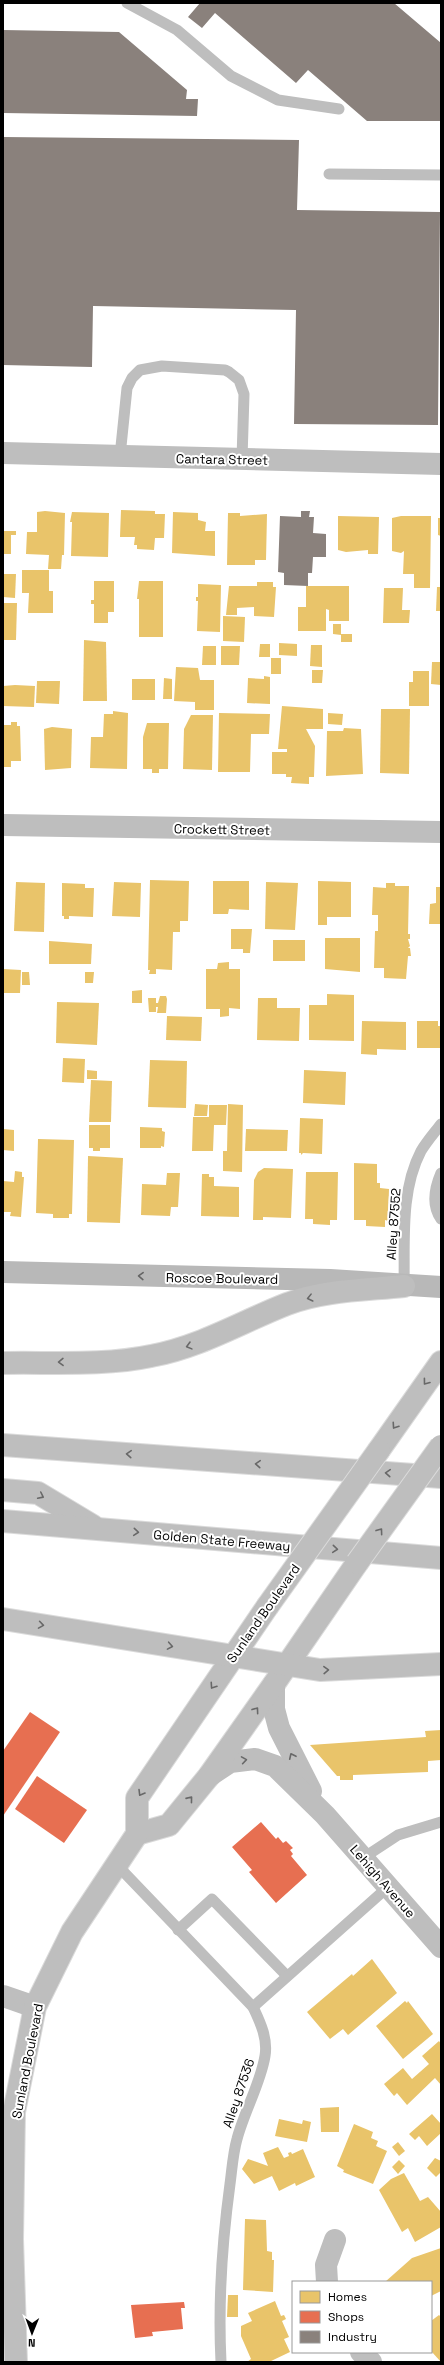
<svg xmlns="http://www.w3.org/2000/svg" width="444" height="2365" viewBox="0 0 444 2365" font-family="'Space Grotesk',sans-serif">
	<rect width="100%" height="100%" fill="#fff"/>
	<g fill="#e9c46a">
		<polygon points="121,510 155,511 155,514 165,514 164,538 155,538 154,550 137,549 137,545 134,545 135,537 120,537"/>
		<polygon points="45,511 65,513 64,555 62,555 61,569 48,569 49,555 26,554 27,532 37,532 37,512"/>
		<polygon points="72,512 109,513 108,557 71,556 72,522 70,522"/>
		<polygon points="173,512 198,513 198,520 206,522 205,531 215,531 215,556 172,553"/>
		<polygon points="228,513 240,513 240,516 267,514 266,560 255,560 255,565 227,565"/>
		<polygon points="338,516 379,517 378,554 368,554 368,550 346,552 338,550"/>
		<polygon points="401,516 431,516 430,588 414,588 414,574 403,574 404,551 401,553 392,551 392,518"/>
		<polygon points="438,518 441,518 441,536 438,535"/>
		<polygon points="3,531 16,531 16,535 11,535 11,554 3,554"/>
		<polygon points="22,570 49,570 49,591 53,591 53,613 28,613 29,593 22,593"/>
		<polygon points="3,574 16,574 15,598 3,597"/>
		<polygon points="94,581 114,581 114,612 108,612 108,623 94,623 94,604 91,604 91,600 94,600"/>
		<polygon points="139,581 163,581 163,637 139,637 139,599 137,599"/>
		<polygon points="257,582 273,582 273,587 276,587 274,617 254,616 254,607 237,608 237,615 226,615 229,586 257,586"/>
		<polygon points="198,584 221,585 220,632 197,631 198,601 196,601 196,597 198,597"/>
		<polygon points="306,586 349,586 349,621 329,621 329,610 326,609 326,631 298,631 298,607 306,607"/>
		<polygon points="437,587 441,587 441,611 436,611"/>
		<polygon points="384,588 403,588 402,610 410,610 409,623 383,623"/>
		<polygon points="3,603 17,603 16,640 3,640"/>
		<polygon points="223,616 245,617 244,642 223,641"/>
		<polygon points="333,624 341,624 341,635 333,634"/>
		<rect x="341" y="634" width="11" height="8"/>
		<polygon points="84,640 106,642 107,701 83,701"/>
		<polygon points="279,643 297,644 297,656 279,655"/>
		<polygon points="260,644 270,644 270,657 259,657"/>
		<polygon points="311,645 322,645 322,667 310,666"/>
		<polygon points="203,646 216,646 216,665 202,665"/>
		<polygon points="221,646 240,646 239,665 221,665"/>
		<rect x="271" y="658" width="10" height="16"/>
		<polygon points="432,662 441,662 441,685 431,684"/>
		<polygon points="176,667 198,668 200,680 214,680 214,710 195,710 195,702 174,701"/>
		<polygon points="312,670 323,670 322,683 312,683"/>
		<polygon points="413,671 429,671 429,706 409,706 409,682 413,682"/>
		<polygon points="264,676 270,677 270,704 247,703 248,678 264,679"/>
		<polygon points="164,678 172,679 172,699 163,699"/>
		<rect x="132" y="679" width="23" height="21"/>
		<polygon points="37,681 60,681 59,704 36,703"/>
		<polygon points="15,685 35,686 34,707 3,706 3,686"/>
		<polygon points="282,706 323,709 323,729 306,729 315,746 314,777 309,777 309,784 291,783 292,777 286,777 286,774 272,774 272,752 287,752 287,749 278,749"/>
		<polygon points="381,709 410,709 409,774 380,773"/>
		<polygon points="113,711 128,713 127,769 90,768 91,737 103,737 104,714 113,714"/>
		<polygon points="219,713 270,714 269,734 251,734 250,772 218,772"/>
		<polygon points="328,713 343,714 342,725 328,724"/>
		<polygon points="191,715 213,715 212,770 183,769 184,729"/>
		<polygon points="11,722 17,722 17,726 20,726 21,761 11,761 11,767 3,767 3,725 11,725"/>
		<polygon points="147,723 169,723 168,769 159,769 159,773 152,773 152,769 143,769 143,737"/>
		<polygon points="52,727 72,729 71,768 45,770 44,729"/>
		<polygon points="344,728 361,729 363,774 326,776 327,731 343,731"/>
		<polygon points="150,880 189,881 188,921 180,921 180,932 173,932 172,970 156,969 156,974 149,974 150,970 148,970"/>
		<polygon points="213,881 249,881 249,910 229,909 228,914 213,914"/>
		<polygon points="318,881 351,882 351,917 327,917 327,925 318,925"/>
		<polygon points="16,882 45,883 44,932 14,931"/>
		<polygon points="114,882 141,883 140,917 112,916"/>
		<polygon points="266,882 298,883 295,930 265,929"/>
		<polygon points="62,883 85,884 85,888 94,888 93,917 69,916 69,919 64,919 64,916 62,916"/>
		<polygon points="386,883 395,883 395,886 409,886 408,934 410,934 410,939 408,939 410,946 408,948 410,948 411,956 408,956 406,979 384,978 384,968 374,968 375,931 378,931 378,915 372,915 373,887 386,888"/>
		<polygon points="436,887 441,887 441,924 429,924 430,904 436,903"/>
		<polygon points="231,929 252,929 250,953 243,953 243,949 231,949"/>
		<polygon points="325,938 360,938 360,972 325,969"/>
		<rect x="273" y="940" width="32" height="21"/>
		<polygon points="49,941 92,944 91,964 49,964"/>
		<polygon points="229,962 229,969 240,969 240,1009 229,1008 229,1016 220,1017 220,1009 206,1009 206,969 217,969 218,963"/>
		<polygon points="3,969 21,970 20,993 3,993"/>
		<polygon points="22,972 29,972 30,985 22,985"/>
		<polygon points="85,972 94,972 93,983 85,983"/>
		<polygon points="142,990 142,1003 132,1003 132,991"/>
		<polygon points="327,994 354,995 354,1041 309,1040 309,1005 327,1005"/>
		<polygon points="160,996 166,996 167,999 166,1013 157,1013 158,1007 156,1007 156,1012 149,1012 148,998 156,998 156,1003 158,1003"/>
		<polygon points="258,998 277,998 277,1008 300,1008 299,1041 257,1040"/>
		<polygon points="57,1002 99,1003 97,1045 56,1043"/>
		<polygon points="167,1016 202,1017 201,1041 166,1040"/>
		<polygon points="362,1021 406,1022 406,1050 377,1049 377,1055 361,1054"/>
		<polygon points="417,1021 438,1021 438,1026 441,1026 441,1048 417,1048"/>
		<polygon points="63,1058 85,1059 84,1083 62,1082"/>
		<polygon points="150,1060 187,1061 186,1108 148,1107"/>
		<polygon points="87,1070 97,1071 97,1079 87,1079"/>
		<polygon points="304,1070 346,1072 345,1105 303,1103"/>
		<polygon points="91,1080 112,1081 111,1122 89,1122"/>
		<polygon points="195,1104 208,1105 207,1116 194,1116"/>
		<polygon points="228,1104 243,1105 242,1172 223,1171 223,1151 227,1151"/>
		<polygon points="209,1105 227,1105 226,1125 214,1125 213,1151 192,1151 193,1117 209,1117"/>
		<polygon points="300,1118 323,1119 322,1154 303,1153 301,1155 301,1153 299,1153"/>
		<polygon points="89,1125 110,1125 110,1148 100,1148 100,1151 93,1151 93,1148 89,1148"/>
		<polygon points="140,1127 162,1128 162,1131 165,1132 164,1147 161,1146 161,1148 140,1148"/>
		<polygon points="3,1129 14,1130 14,1151 3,1150"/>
		<polygon points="246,1129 288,1130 287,1151 245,1151"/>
		<polygon points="38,1139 74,1140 72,1214 69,1214 69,1218 53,1218 53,1214 36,1213"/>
		<polygon points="88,1156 123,1158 120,1223 87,1222"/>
		<polygon points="354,1163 377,1164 377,1183 380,1183 380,1188 389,1189 388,1221 385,1220 385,1227 366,1226 366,1220 354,1220"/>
		<polygon points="264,1168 293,1169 291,1218 263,1217 263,1220 253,1220 254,1180 258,1172"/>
		<polygon points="15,1171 22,1172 22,1177 24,1177 21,1217 10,1216 11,1212 3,1212 3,1181 14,1182"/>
		<polygon points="306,1172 338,1172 337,1220 330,1220 330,1225 313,1224 313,1219 305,1219"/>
		<polygon points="167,1173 180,1173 178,1207 171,1207 170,1216 141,1215 142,1184 166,1185"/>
		<polygon points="202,1174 209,1174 209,1177 214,1177 214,1186 239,1187 239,1217 201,1216"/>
		<polygon points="441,1730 441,1760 428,1761 428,1772 353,1775 353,1780 340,1780 340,1776 337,1776 310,1745 426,1737 425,1731"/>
		<polygon points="372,1959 397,1993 348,2035 343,2029 330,2039 307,2012 352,1974 353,1976"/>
		<polygon points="405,2001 407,2003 408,2001 433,2034 403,2059 376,2026"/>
		<polygon points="439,2041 441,2044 441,2085 435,2078 407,2105 397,2093 394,2096 384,2084 403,2068 412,2079 429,2064 422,2056"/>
		<polygon points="339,2107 339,2132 321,2132 320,2108"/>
		<polygon points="432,2114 441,2124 441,2133 427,2146 419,2136 415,2140 409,2134"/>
		<polygon points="279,2119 302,2124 303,2120 311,2122 307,2142 275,2136"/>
		<polygon points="354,2124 373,2132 371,2138 378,2141 376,2146 387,2151 373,2184 343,2172 344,2170 337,2166"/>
		<polygon points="398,2142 405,2151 399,2156 392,2147"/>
		<polygon points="278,2147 284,2158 289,2156 288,2153 291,2152 292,2154 303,2149 315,2177 296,2186 295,2183 279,2191 272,2176 254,2184 242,2169 248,2159 268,2166 263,2153"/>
		<polygon points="435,2158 441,2161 441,2172 436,2177 427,2168"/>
		<polygon points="399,2160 405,2166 398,2174 392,2167"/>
		<polygon points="404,2173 420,2201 428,2197 441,2212 441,2227 415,2242 408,2228 402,2232 379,2190 391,2179"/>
		<polygon points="245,2219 266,2220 267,2251 272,2252 272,2260 274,2260 273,2292 243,2290"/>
		<polygon points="441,2248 441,2291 431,2296 431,2282 385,2282 412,2258"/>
		<polygon points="228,2295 238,2295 238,2317 227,2317"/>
		<polygon points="275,2301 281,2316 284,2315 286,2319 282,2321 289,2337 284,2339 290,2352 269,2362 247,2362 251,2359 241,2336 241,2326 252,2321 248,2313"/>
		<polygon points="439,2315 441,2317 441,2362 431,2351 431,2321"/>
	</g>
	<g fill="#e76f51">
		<polygon points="30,1712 60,1732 3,1816 3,1751"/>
		<polygon points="37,1776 87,1810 64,1843 15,1809"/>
		<polygon points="261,1822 276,1839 278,1837 283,1843 286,1841 293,1848 290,1850 293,1854 291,1856 307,1875 276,1903 249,1872 252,1870 232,1847"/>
		<polygon points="184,2302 185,2308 181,2308 183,2329 152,2332 153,2336 135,2338 131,2305"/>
	</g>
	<g fill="#8a817c">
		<polygon points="200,3 394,3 441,43 441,121 367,121 308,70 296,83 215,13 202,28 188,17"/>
		<polygon points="3,30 119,32 187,90 186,99 198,99 197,116 3,113"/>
		<polygon points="3,137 299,140 297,210 440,212 438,425 294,424 296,310 93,306 92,367 3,365"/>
		<polygon points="301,511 310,511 309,517 314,517 313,533 326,534 326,557 313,557 312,573 308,573 308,586 284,585 284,573 278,572 280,516 301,517"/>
	</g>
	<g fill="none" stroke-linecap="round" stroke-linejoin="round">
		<g stroke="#dbdbdb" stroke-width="24">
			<g id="primary">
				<polyline points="379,1450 441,1362"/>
				<polyline points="137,1834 169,1825 209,1776 274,1684 357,1563"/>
				<polyline points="16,2362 12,2239 14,2112 35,2007 72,1932 137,1834 137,1798 267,1607"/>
			</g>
		</g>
		<g stroke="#dbdbdb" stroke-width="24">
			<g id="highway">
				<path d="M3,1363C51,1362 104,1366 151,1356C200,1347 241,1322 287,1304C323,1290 366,1290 404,1286"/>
				<polyline points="3,1445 441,1477"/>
				<polyline points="3,1490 38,1493 93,1526"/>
				<polyline points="3,1521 441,1558"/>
				<polyline points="3,1619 320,1670 441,1664"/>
			</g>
		</g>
		<g stroke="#bebebe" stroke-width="11">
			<polyline points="127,3 177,30 231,76 278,100 339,109"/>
			<polyline points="329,174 441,175"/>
			<polyline points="120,456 127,388 132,378 140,370 162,366 225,370 229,372 239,380 244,394 242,459"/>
			<path d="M441,1173C435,1187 431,1205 441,1219"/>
			<path d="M404,1286C405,1242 400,1191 421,1151C427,1141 435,1132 441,1124"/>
			<polyline points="363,1858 398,1835 441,1822"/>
			<path d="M117,1865L253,2007C260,2022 268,2038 265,2056C261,2082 244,2112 237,2139C233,2153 232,2169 230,2184C222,2243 218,2302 221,2362"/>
			<polyline points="178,1930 212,1899 287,1976"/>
			<polyline points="253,2007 388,1887"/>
		</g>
		<g stroke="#bebebe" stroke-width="22">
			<polyline points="3,453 441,464"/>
			<polyline points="3,825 441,832"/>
			<polyline points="274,1684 274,1709 279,1728 311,1791"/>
			<polyline points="209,1776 230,1762 255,1759 275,1766 325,1815 441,1947"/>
			<polyline points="3,1996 35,2007"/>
			<polyline points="327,2282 326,2265 335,2240"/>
			<polyline points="361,2352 371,2362"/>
		</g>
		<polyline stroke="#b8b8b8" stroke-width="22" points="3,1272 330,1280 441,1287"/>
		<use href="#primary" stroke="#bebebe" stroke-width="22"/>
		<use href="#highway" stroke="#bebebe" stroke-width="22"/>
		<g stroke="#dbdbdb" stroke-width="24" stroke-linecap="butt">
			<g id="primary-bridge">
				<polyline points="357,1563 441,1446"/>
				<polyline points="267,1607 379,1450"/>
			</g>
		</g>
		<use href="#primary-bridge" stroke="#bebebe" stroke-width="22"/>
	</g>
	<defs><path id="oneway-chevron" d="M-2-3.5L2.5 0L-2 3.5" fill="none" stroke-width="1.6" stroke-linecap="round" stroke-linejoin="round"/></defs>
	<use stroke="#656565" href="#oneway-chevron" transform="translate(141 1276) rotate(-178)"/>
	<g stroke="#686868">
		<use href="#oneway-chevron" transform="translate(310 1298) rotate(166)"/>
		<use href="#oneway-chevron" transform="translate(189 1346) rotate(165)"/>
		<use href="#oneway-chevron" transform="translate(61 1362) rotate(179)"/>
		<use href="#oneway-chevron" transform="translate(426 1382) rotate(127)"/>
		<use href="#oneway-chevron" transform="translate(395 1426) rotate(124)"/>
		<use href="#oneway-chevron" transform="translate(129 1454) rotate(-176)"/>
		<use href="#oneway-chevron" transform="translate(258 1464) rotate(-176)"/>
		<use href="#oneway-chevron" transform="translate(388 1473) rotate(-176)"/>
		<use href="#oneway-chevron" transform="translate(41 1496) rotate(26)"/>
		<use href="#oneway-chevron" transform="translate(380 1531) rotate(-54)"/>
		<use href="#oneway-chevron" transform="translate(136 1532) rotate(5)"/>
		<use href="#oneway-chevron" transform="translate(335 1549) rotate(5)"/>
		<use href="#oneway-chevron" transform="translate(41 1625) rotate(9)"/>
		<use href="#oneway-chevron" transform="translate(170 1646) rotate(10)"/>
		<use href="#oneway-chevron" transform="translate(326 1670) rotate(-2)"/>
		<use href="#oneway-chevron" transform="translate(213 1686) rotate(124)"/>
		<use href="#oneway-chevron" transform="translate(256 1710) rotate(-54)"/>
		<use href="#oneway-chevron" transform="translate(292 1756) rotate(-115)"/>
		<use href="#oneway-chevron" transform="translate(244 1760) rotate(-9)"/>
		<use href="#oneway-chevron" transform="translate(141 1793) rotate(121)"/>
		<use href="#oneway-chevron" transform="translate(190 1799) rotate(-51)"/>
	</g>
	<g text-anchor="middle" stroke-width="4" stroke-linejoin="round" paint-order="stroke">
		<g font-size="13" fill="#000" stroke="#fff">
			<text transform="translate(222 459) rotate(1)" y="5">Cantara Street</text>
			<text transform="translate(222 829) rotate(1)" y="5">Crockett Street</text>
			<text transform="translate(393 1224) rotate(-86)" y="5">Alley 87552</text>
			<text transform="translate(222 1278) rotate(1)" y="5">Roscoe Boulevard</text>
			<text transform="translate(222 1540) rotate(5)" y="5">Golden State Freeway</text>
			<text transform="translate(263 1613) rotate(-55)" y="5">Sunland Boulevard</text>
			<text transform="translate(383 1881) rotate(49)" y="5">Lehigh Avenue</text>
			<text transform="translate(27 2061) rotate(-79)" y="5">Sunland Boulevard</text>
			<text transform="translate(238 2093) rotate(-71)" y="5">Alley 87536</text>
		</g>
	</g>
	<rect width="444" height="2365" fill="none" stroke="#000000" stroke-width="8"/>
	<rect x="292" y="2281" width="140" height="72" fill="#ffffff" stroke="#999999"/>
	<rect x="300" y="2291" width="20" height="12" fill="#e9c46a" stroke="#999999"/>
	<text x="328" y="2301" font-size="12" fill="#000000">Homes</text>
	<rect x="300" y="2311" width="20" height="12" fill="#e76f51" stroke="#999999"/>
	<text x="328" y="2321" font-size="12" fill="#000000">Shops</text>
	<rect x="300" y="2331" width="20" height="12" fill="#8a817c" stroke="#999999"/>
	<text x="328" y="2341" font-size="12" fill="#000000">Industry</text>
	<g transform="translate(32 2333) rotate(181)" stroke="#ffffff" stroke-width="3" paint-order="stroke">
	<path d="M0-3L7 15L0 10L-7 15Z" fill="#000000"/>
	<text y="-6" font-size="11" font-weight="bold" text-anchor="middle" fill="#000000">N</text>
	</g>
</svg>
